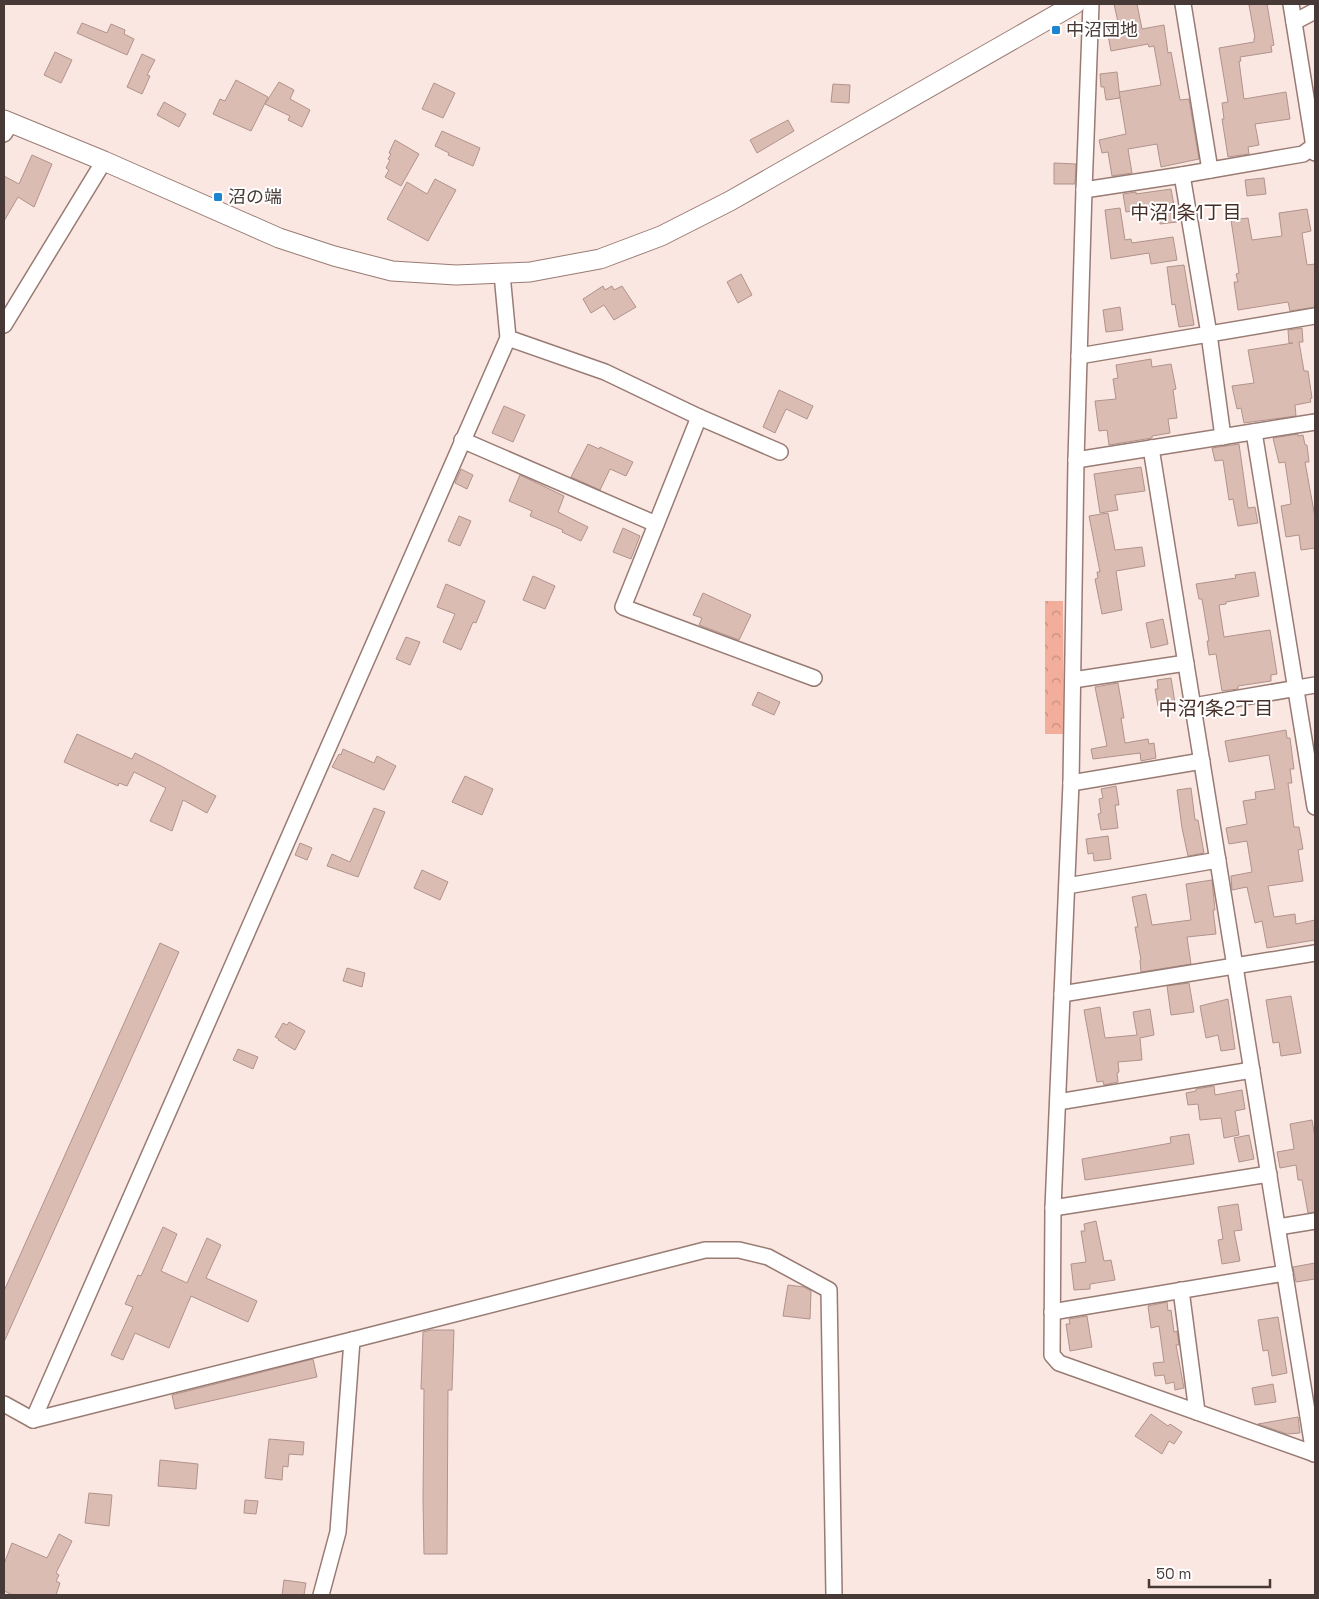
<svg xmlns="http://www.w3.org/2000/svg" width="1319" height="1599" viewBox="0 0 1319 1599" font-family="'Space Grotesk','Noto Sans JP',sans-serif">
	<defs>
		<pattern id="park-crowns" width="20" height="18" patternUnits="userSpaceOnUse" patternTransform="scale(1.25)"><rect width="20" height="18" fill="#f2ae9b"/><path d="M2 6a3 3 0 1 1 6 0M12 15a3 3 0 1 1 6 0" fill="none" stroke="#c68f7f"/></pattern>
	</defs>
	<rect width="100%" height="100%" fill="#fbe7e2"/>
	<polygon fill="url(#park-crowns)" points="1045,601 1063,601 1064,734 1045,734"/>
	<g fill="#dbbcb3" stroke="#b0938b">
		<polygon points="1114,4 1137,4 1142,29 1164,25 1168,53 1171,52 1180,100 1189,99 1199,159 1161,167 1157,144 1128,149 1132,173 1112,176 1108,152 1102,153 1099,140 1126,134 1119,92 1161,85 1154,46 1149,47 1148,44 1111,51 1106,24 1118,22"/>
		<polygon points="1256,4 1267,4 1274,45 1271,46 1272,52 1240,57 1241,61 1239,61 1244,99 1286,92 1290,119 1255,124 1259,145 1248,147 1249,154 1228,157 1222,119 1224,119 1222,103 1228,102 1219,48 1254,42 1254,38 1255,38 1249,5"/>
		<polygon points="82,23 107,33 111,24 125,30 124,34 134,39 127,55 77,33"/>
		<polygon points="55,52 72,60 61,83 44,75"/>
		<polygon points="142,54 155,60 147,75 150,76 142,94 127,87"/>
		<polygon points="1117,72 1120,98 1106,100 1104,87 1101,87 1100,74"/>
		<polygon points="236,80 268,97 251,131 213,114 220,99 225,101"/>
		<polygon points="279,82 294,90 290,99 310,110 302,127 288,120 290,116 265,104"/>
		<polygon points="434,83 455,93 443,118 422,109"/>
		<polygon points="833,84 850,85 849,103 831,102"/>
		<polygon points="164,102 186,114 179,127 157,115"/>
		<polygon points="788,120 794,131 757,153 750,140"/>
		<polygon points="442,131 480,148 473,166 448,155 449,153 435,146"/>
		<polygon points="395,140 419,154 401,186 385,177 389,170 386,168 390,160 388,159 391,154 389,153"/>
		<polygon points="32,155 52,164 34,207 18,197 4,221 4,176 19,184"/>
		<polygon points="1054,163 1076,164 1075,184 1054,184"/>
		<polygon points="1264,178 1266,194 1247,196 1245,180"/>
		<polygon points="435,179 456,190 428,241 387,219 407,182 427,194"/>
		<polygon points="1171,189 1177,222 1160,224 1158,208 1154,209 1154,207 1126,212 1123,194 1136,192 1136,194"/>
		<polygon points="1120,208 1125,240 1131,239 1132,243 1173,237 1177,260 1151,264 1149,253 1111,259 1105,210"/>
		<polygon points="1307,209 1311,231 1302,233 1307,265 1315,264 1315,307 1290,311 1288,302 1238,310 1234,282 1238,282 1236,274 1239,273 1231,220 1248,218 1252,240 1282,236 1279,213"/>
		<polygon points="1184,265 1194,325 1179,327 1175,304 1172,305 1167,267"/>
		<polygon points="741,274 752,295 738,303 727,282"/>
		<polygon points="603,286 605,290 612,286 614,290 622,286 636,307 614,320 604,305 591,313 583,299"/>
		<polygon points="1120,307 1123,330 1106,332 1103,310"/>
		<polygon points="1302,328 1303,342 1299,342 1304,371 1308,371 1312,398 1310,399 1311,402 1295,405 1296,416 1244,423 1241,408 1237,409 1232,386 1254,383 1248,350 1293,343 1289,343 1288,330"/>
		<polygon points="1151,359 1152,367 1171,364 1176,389 1173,390 1177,418 1168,419 1170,433 1152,436 1152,438 1109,445 1107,430 1099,431 1095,401 1116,399 1113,379 1118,378 1116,365"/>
		<polygon points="779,390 813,406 807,419 786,409 775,433 763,427"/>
		<polygon points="504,406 525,415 513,442 492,433"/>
		<polygon points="1298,434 1298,436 1303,435 1305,445 1307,445 1309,462 1305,462 1315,517 1315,548 1301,550 1299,535 1286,537 1281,506 1291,504 1290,495 1285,462 1279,463 1273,438"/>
		<polygon points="588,444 599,449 600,447 633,462 626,476 610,469 600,490 571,477"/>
		<polygon points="1239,444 1248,508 1255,507 1258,523 1238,526 1233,499 1229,500 1223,460 1215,461 1212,448"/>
		<polygon points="1141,467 1145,491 1115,495 1118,510 1100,513 1094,474"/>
		<polygon points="461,469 473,475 467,489 455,483"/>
		<polygon points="520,475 564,496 558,512 588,527 581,541 562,532 563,530 530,516 532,511 509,501"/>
		<polygon points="1108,513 1115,550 1142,547 1145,566 1116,571 1122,610 1102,614 1095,579 1098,578 1097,572 1100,572 1089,516"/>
		<polygon points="459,516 471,521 460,546 448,541"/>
		<polygon points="623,528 640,536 631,559 613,552"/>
		<polygon points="1255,572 1259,596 1226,602 1226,604 1219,605 1224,637 1270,630 1277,674 1271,675 1271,681 1238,686 1238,689 1222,691 1216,654 1209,655 1207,641 1209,641 1202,599 1199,599 1196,584 1236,578 1235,575"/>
		<polygon points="533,576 555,586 545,609 523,600"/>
		<polygon points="446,584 485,601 476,623 473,622 461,650 443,642 455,614 437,607"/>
		<polygon points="703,593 751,615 739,640 699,625 702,618 693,615"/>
		<polygon points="1163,619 1168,644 1151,648 1146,623"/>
		<polygon points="406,637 420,642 410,665 396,659"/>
		<polygon points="1171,678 1175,703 1158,706 1155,689 1158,689 1157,680"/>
		<polygon points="1118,683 1124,718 1121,718 1125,743 1148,739 1149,744 1154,743 1156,758 1141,761 1140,753 1093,759 1091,749 1107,746 1095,687"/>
		<polygon points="758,692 780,702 774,715 752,705"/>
		<polygon points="1286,730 1287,738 1290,738 1294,769 1290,769 1292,783 1288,783 1294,827 1299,827 1303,849 1298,850 1303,881 1268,886 1274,917 1295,914 1296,924 1315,920 1315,940 1267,948 1262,921 1255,923 1247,887 1232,890 1231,876 1252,872 1247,841 1229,844 1226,828 1247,824 1243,801 1256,799 1255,792 1275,789 1269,755 1229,762 1225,741"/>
		<polygon points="77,734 132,759 135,753 161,766 216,796 207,813 183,800 172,831 150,821 166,788 134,772 127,786 119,783 118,786 64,762"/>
		<polygon points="343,749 374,763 377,756 396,766 384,790 332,767 339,754 341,755"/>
		<polygon points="465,776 493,789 482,815 452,802"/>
		<polygon points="1116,786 1119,805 1115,805 1118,828 1101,830 1098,814 1101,813 1099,799 1103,798 1101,789"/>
		<polygon points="1191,788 1195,820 1198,820 1204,853 1188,856 1182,828 1177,790"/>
		<polygon points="374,808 385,812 358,877 327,866 332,854 350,862"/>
		<polygon points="1108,836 1111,859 1094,861 1093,853 1088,854 1086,839"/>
		<polygon points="300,843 312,848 307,860 295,855"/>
		<polygon points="422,870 448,882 440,900 414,888"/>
		<polygon points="1212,880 1215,910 1213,910 1216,934 1187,937 1191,964 1141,972 1140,960 1141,960 1135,927 1138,927 1132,897 1146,894 1152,925 1191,920 1186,884"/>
		<polygon points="160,943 179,952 4,1342 4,1291"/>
		<polygon points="347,968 365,973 362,987 343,981"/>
		<polygon points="1189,983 1194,1012 1171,1015 1167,986"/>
		<polygon points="1291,996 1301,1053 1281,1056 1279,1042 1273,1043 1266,1000"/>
		<polygon points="1228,999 1235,1049 1221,1051 1218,1035 1206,1038 1200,1006"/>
		<polygon points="1100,1007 1105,1038 1137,1035 1133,1012 1150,1009 1154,1035 1140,1038 1142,1060 1118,1062 1119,1072 1117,1073 1118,1082 1104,1085 1103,1081 1097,1082 1084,1010"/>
		<polygon points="289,1022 305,1031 295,1050 278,1040 279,1039 275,1037 283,1023 287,1025"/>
		<polygon points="238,1049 258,1057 253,1069 233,1060"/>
		<polygon points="1214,1086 1215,1095 1242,1090 1245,1109 1235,1111 1239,1135 1224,1138 1221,1118 1200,1120 1198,1104 1188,1105 1186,1093 1196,1091 1196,1089"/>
		<polygon points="1312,1120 1315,1137 1315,1212 1308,1213 1302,1180 1298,1180 1296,1165 1280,1168 1277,1152 1294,1149 1290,1124"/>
		<polygon points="1189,1134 1194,1164 1085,1180 1082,1159 1171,1143 1170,1137"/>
		<polygon points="1249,1135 1254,1159 1239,1162 1234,1138"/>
		<polygon points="1238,1204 1242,1230 1234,1231 1240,1261 1222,1264 1218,1240 1223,1239 1218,1207"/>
		<polygon points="1096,1221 1104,1261 1111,1260 1115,1280 1090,1284 1090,1289 1074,1290 1071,1264 1086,1262 1081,1231 1085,1231 1084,1224"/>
		<polygon points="163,1227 177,1234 161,1271 187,1283 207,1238 221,1245 206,1278 257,1301 248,1322 191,1296 169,1348 135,1333 123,1360 111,1355 133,1307 125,1304 138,1275 141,1276"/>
		<polygon points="1315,1263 1315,1279 1296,1282 1293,1267"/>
		<polygon points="788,1285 804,1287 811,1291 810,1319 783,1316"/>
		<polygon points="1167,1302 1168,1311 1171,1310 1174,1332 1177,1331 1179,1345 1176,1345 1184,1388 1175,1390 1174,1382 1166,1384 1164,1375 1155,1376 1153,1363 1164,1362 1159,1326 1151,1328 1148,1306"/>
		<polygon points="1087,1316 1092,1347 1070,1351 1066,1324 1070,1324 1069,1319"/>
		<polygon points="1278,1317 1287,1373 1272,1376 1268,1350 1263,1351 1258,1320"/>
		<polygon points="431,1330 454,1330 452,1390 448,1390 447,1554 424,1554 423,1500 424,1389 421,1389 423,1332"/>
		<polygon points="313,1359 317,1377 175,1409 172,1395"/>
		<polygon points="1273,1384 1276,1402 1255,1405 1252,1388"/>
		<polygon points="1151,1414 1168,1426 1170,1424 1182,1432 1174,1444 1169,1441 1162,1454 1135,1436"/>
		<polygon points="1298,1417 1300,1433 1287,1434 1258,1424"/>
		<polygon points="269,1439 304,1442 303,1455 289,1454 288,1467 283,1466 282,1480 265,1478"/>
		<polygon points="160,1460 198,1464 196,1489 158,1486"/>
		<polygon points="89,1493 112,1495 109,1526 85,1523"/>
		<polygon points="245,1500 258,1501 256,1514 244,1513"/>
		<polygon points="59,1534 72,1541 56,1573 59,1575 56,1581 60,1583 56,1595 13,1595 4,1591 4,1564 12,1543 47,1558"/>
		<polygon points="284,1580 306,1583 304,1595 282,1595"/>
	</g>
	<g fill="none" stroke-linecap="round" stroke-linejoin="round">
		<g stroke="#987b73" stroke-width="18">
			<g id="minor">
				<polyline points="1091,4 1084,190 1076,460 1071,783 1053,1208 1052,1355 1059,1363 1315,1454"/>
				<polyline points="1183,4 1210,170"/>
				<polyline points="1291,4 1315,153"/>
				<polyline points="1294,22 1315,11"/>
				<polyline points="4,134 11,123"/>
				<polyline points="1182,175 1209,334 1223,437"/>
				<polyline points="1084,190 1182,175 1303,154 1315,145"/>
				<polyline points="4,325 104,161"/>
				<polyline points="508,338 605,372 699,417 623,607 814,678"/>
				<polyline points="1079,356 1315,316"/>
				<polyline points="699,417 780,452"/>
				<polyline points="1254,432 1315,807"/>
				<polyline points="462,440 656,524"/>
				<polyline points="1151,448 1314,1454"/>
				<polyline points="1076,460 1315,422"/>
				<polyline points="1073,680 1186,663"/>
				<polyline points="1193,706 1315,685"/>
				<polyline points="1071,783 1202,761"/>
				<polyline points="1067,886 1218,860"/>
				<polyline points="1062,994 1315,953"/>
				<polyline points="1058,1102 1252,1070"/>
				<polyline points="1053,1208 1269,1174"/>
				<polyline points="1278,1227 1315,1221"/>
				<polyline points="1181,1290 1197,1412"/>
				<polyline points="1052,1312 1285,1273"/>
				<polyline points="352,1340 705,1250 739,1250 768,1257 829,1290 834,1595"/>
				<polyline points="4,1404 33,1420 352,1340 338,1532 321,1595"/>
				<polyline points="33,1420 508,338 502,274"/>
			</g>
		</g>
		<g stroke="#987b73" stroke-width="21">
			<polyline id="tertiary" points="4,120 104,161 279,238 334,256 392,271 456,275 530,272 600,259 661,236 730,201 1075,4"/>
		</g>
		<use href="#minor" stroke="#fff" stroke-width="15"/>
		<use href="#tertiary" stroke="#fff" stroke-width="19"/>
	</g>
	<g fill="#1d85cf" stroke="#fff" stroke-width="2">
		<rect x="1051" y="25" width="10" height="10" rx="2.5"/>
		<rect x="213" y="192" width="10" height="10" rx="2.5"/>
	</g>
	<g text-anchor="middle" stroke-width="4" stroke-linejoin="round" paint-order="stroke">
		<g font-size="18" fill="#463936" stroke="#fff" text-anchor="start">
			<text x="1066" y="36">中沼団地</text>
			<text x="228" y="203">沼の端</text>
		</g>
		<g font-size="19" fill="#472f28" stroke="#fff">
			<text x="1186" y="219">中沼1条1丁目</text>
			<text x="1216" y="715">中沼1条2丁目</text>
		</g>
	</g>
	<rect width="1319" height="1599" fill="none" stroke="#463936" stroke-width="10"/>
	<path d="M1149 1579v8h121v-8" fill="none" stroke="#463936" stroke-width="2.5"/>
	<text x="1156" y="1579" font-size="15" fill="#463936" stroke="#ffffff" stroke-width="4" paint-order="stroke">50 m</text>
</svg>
